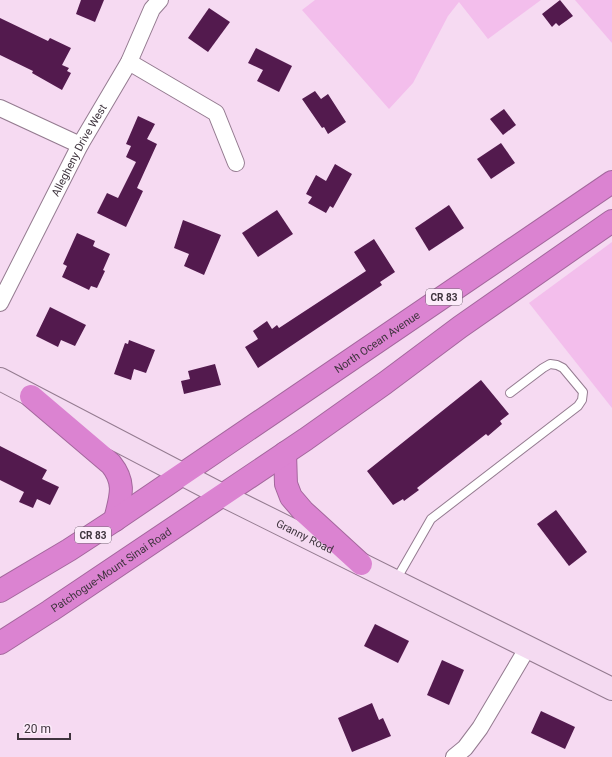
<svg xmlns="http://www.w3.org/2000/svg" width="612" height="757" viewBox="0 0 612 757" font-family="Roboto,sans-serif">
	<rect width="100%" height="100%" fill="#f6daf2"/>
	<g fill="#f3beec">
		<polygon points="315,0 541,0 488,39 459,2 448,16 413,83 389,109 302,10"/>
		<polygon points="575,0 612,0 612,43"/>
		<polygon points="612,242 612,408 529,303"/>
	</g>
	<g fill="#531a4e">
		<polygon points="81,0 104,0 95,22 76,14"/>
		<polygon points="560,0 573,16 559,26 556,23 552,27 542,14"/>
		<polygon points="209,8 230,22 208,52 188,38"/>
		<polygon points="0,18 48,41 50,38 71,48 62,65 69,68 67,71 71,73 62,90 32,73 33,71 0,55"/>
		<polygon points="256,48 292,66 279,92 257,81 263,70 248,63"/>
		<polygon points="315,91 321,99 328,94 346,122 328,134 324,127 322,128 302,99"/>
		<polygon points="504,109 516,125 503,135 490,119"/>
		<polygon points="138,116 155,124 147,139 157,144 137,188 143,191 126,227 97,213 107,193 118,198 136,162 126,157 131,146 126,144"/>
		<polygon points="501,143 515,163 491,179 477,159"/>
		<polygon points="335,164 352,174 333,208 330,206 326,213 308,203 312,197 306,194 316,175 326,181"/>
		<polygon points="449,205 464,228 429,251 415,228"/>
		<polygon points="277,210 293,234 258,257 242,233"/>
		<polygon points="183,220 221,235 204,275 184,266 189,254 174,248"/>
		<polygon points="77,233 95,241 93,246 110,254 103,270 105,271 97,288 91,286 89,290 62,277 67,266 63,264"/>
		<polygon points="374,239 395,272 380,282 382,285 258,368 245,347 258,339 253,331 267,321 272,329 277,325 279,328 366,271 354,252"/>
		<polygon points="50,307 86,325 75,346 61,340 58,347 36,336"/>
		<polygon points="129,340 155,350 146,373 134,369 131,380 114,374 125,343 128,344"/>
		<polygon points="215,364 221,385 184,394 181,381 190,379 188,371"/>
		<polygon points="481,380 509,414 500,421 502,424 488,436 486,434 417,488 419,490 404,501 403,499 393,505 367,471"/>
		<polygon points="0,446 47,470 42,479 59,487 50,505 37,499 33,508 19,502 24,492 0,480"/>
		<polygon points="556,510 587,552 569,566 537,524"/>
		<polygon points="375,624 409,641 398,663 364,646"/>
		<polygon points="442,660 464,670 449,705 427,695"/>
		<polygon points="372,703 379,720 383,718 391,736 352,752 338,718"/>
		<polygon points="541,711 575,727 565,749 531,733"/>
	</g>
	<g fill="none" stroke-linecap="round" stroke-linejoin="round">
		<g stroke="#947b90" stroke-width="10">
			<polyline id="lane" points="396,580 431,519 578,406 582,400 583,392 563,368 557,365 550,364 543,368 510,393"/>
		</g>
		<g stroke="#947b90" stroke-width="18">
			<g id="street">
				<polyline points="129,62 216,113 236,163"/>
				<polyline points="0,108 80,145"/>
				<path id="s1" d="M0,303L80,145L129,62L152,9L160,0"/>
				<polyline points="454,757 465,748 480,728 528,647"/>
			</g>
		</g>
		<g stroke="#947b90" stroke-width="24">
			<g id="secondary">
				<path id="s2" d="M0,379L222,495L612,689"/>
			</g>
		</g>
		<g stroke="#a4679d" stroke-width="24">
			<g id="highway">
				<path d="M31,396L111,464C127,484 120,498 115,520"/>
				<polyline points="285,453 286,484 291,497 303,511 361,564"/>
				<path id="s3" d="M0,591L69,550L115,520L612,182"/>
				<path id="s4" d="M0,643L50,611L306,439L385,383L460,327L612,221"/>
			</g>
		</g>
		<use href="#lane" stroke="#fff" stroke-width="8"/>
		<use href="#street" stroke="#fff" stroke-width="16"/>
		<use href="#secondary" stroke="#f4daf1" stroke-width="22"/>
		<use href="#highway" stroke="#db83d1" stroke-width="22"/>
	</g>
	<g text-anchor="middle" stroke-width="4" stroke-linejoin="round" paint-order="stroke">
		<g fill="#fcebfa" stroke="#776a76" stroke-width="1">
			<rect x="426" y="289" width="36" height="16" rx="3"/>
			<rect x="75" y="527" width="36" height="16" rx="3"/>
		</g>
		<g font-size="10" font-weight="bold" fill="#3e333d">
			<text x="444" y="301">CR 83</text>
			<text x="93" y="539">CR 83</text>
		</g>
		<g font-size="11" fill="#3e333d" stroke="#fcebfa">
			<text dy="4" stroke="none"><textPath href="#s1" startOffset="172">Allegheny Drive West</textPath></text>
			<text dy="4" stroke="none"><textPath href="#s3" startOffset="452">North Ocean Avenue</textPath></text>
			<text dy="4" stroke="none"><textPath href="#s2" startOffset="343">Granny Road</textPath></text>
			<text dy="4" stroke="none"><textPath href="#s4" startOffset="133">Patchogue-Mount Sinai Road</textPath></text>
		</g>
	</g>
	<path d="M18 733v6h52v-6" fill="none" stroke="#3e333d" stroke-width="2"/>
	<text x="24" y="733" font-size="12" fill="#3e333d" stroke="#fcebfa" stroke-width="3" paint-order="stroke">20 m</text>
</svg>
